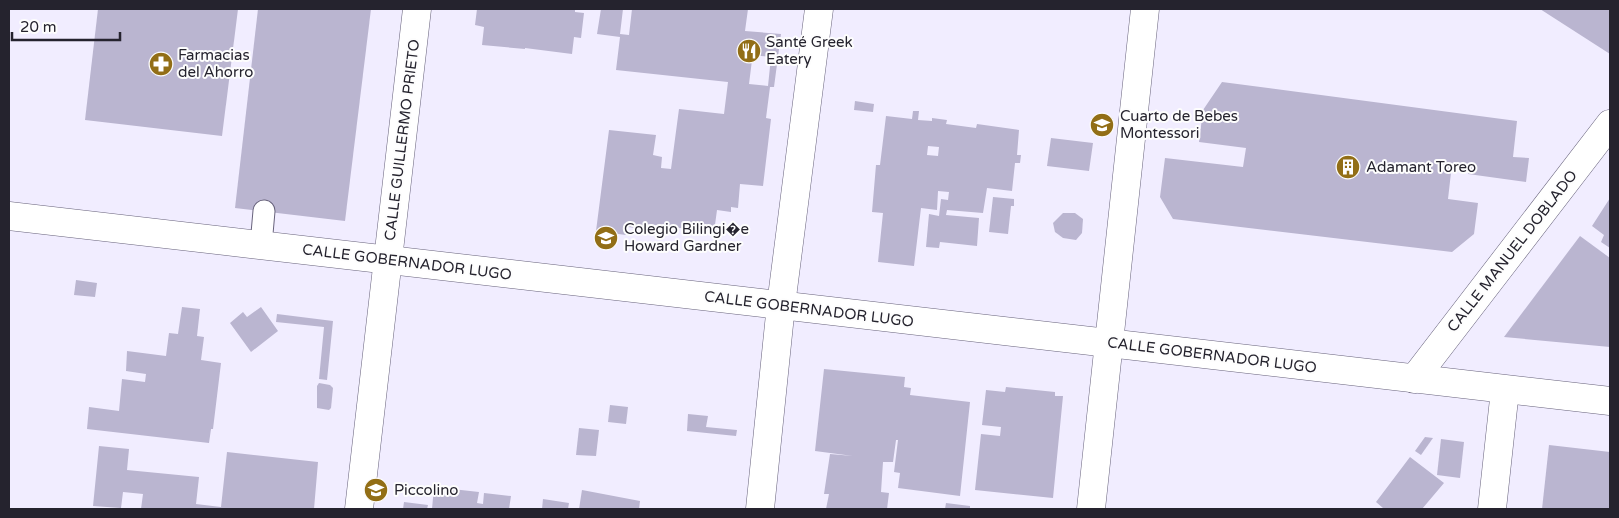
<svg xmlns="http://www.w3.org/2000/svg" width="1619" height="518" viewBox="0 0 1619 518" font-family="'Varela Round',sans-serif">
	<rect width="100%" height="100%" fill="#f1edff"/>
	<g fill="#bab5d0" fill-rule="evenodd">
		<polygon points="98,9 238,9 222,136 85,120"/>
		<polygon points="258,9 371,9 345,221 235,208"/>
		<polygon points="477,9 575,9 575,12 584,13 581,38 574,37 572,54 525,48 525,49 482,45 484,27 475,25"/>
		<path d="M601,9H623L620,34L629,35L632,9H748L745,31L781,34L774,87H770L766,118L771,119L763,186L740,184L738,208L731,207V212L717,210L714,232L646,224L645,229L628,227L626,235L596,231L609,130L656,135L653,155L662,157L661,168L671,169L679,109L724,114L728,82L616,70L620,37L597,34ZM751,55L771,57L768,86L749,84L752,60Z"/>
		<polygon points="1540,9 1610,9 1610,54"/>
		<polygon points="1222,82 1517,121 1513,157 1529,158 1526,182 1468,174 1470,167 1452,164 1448,199 1478,203 1474,234 1452,252 1173,219 1160,197 1165,158 1243,167 1246,148 1199,142 1203,110"/>
		<polygon points="855,101 874,104 873,112 854,110"/>
		<path d="M913,111H919L918,120L932,121V118L947,120L946,124L976,128L977,124L1019,130L1017,155H1021L1020,163H1015L1012,191L987,188L983,213L947,210L946,215L979,218L977,246L940,242L939,248L926,247L929,214L939,216L941,199L948,200L949,192L938,191L937,210L921,208L914,266L878,262L883,213L872,212L876,165H880L886,116L912,119ZM928,146L939,147L938,156L927,155Z"/>
		<polygon points="1051,138 1093,143 1089,171 1047,166"/>
		<polygon points="993,197 1014,199 1014,206 1011,206 1008,234 989,232"/>
		<polygon points="1610,198 1610,248 1601,242 1604,235 1592,226"/>
		<polygon points="1063,213 1075,213 1083,219 1082,233 1076,240 1063,238 1055,232 1053,223"/>
		<polygon points="1580,236 1610,258 1610,347 1504,337"/>
		<polygon points="76,280 97,283 95,297 74,295"/>
		<polygon points="182,307 200,309 197,336 204,337 201,360 221,363 213,429 211,429 209,443 87,429 89,407 119,411 122,379 145,382 146,374 126,371 127,351 166,356 169,333 178,334"/>
		<polygon points="261,307 278,331 251,352 230,323 243,312 247,317"/>
		<polygon points="277,314 333,321 327,380 319,379 324,327 276,322"/>
		<polygon points="824,369 905,377 904,387 911,388 910,395 970,402 960,496 898,488 900,473 894,472 898,440 896,440 893,462 883,462 881,492 889,493 887,509 826,509 829,494 824,494 830,454 853,456 815,451"/>
		<polygon points="319,383 330,385 333,388 331,408 329,410 317,408 317,386"/>
		<polygon points="1006,387 1055,392 1055,396 1063,396 1053,498 975,490 981,434 1000,436 1001,427 982,425 986,390 1005,392"/>
		<polygon points="610,405 628,407 626,424 608,422"/>
		<polygon points="688,414 708,416 706,427 737,430 736,436 687,431"/>
		<polygon points="579,428 599,430 596,456 576,455"/>
		<polygon points="1425,437 1433,438 1421,455 1415,451"/>
		<polygon points="1441,439 1464,442 1460,478 1437,475"/>
		<polygon points="1549,445 1610,452 1610,509 1542,509"/>
		<polygon points="99,446 129,449 127,470 199,477 196,504 221,507 227,452 318,462 314,509 141,509 143,494 123,492 121,508 93,506"/>
		<polygon points="1410,457 1444,483 1422,509 1382,509 1383,508 1376,502"/>
		<polygon points="434,487 479,492 477,503 483,504 484,493 511,496 509,509 432,509"/>
		<polygon points="582,490 640,501 639,509 579,509"/>
		<polygon points="543,499 569,503 568,509 542,509"/>
		<polygon points="404,502 428,505 427,509 403,509"/>
		<polygon points="946,503 970,506 970,509 945,509"/>
	</g>
	<g fill="none" stroke-linecap="round" stroke-linejoin="round">
		<g stroke="#67627b" stroke-width="23">
			<polyline id="lane" points="261,245 264,211"/>
		</g>
		<g stroke="#67627b" stroke-width="29">
			<g id="street">
				<polyline points="9,216 1610,401"/>
				<polyline points="1414,379 1610,124"/>
				<polyline points="359,509 417,9"/>
				<polyline points="760,509 781,305 819,9"/>
				<polyline points="1091,509 1145,9"/>
				<polyline points="1492,509 1505,390"/>
			</g>
		</g>
		<use href="#lane" stroke="#fff" stroke-width="21"/>
		<use href="#street" stroke="#fff" stroke-width="28"/>
	</g>
	<defs>
		<g id="restaurant-disc" transform="scale(1.25)"><circle r="9.5" fill="#926e16" stroke="#fdfdfd"/><path d="M-5-6h1v4h1v-4h1v4h1v-4h1v5L-1.5 .5V6h-2V.5L-5-1ZM5-6V6H3V1.5H1.5Q1.5-4 5-6Z" fill="#fff"/></g>
		<g id="pharmacy-disc" transform="scale(1.25)"><circle r="9.5" fill="#926e16" stroke="#fdfdfd"/><path d="M-2-6h4v4h4v4h-4v4h-4v-4h-4v-4h4Z" fill="#fff"/></g>
		<g id="school-disc" transform="scale(1.25)"><circle r="9.5" fill="#926e16" stroke="#fdfdfd"/><path d="M0-5L7-2L0 1L-7-2ZM-4 1L0 2.5L4 1V4Q0 6-4 4Z" fill="#fff"/></g>
		<g id="building-disc" transform="scale(1.25)"><circle r="9.5" fill="#926e16" stroke="#fdfdfd"/><path d="M-4-6H4V6H1V3H-1V6H-4ZM-2.5-4.3h1.7v1.8h-1.7ZM.8-4.3h1.7v1.8H.8ZM-2.5-1h1.7V.8h-1.7ZM.8-1h1.7V.8H.8Z" fill="#fff"/></g>
	</defs>
	<g fill-rule="evenodd">
		<use href="#restaurant-disc" x="749" y="51"/>
		<use href="#pharmacy-disc" x="161" y="64"/>
		<use href="#school-disc" x="1102" y="125"/>
		<use href="#building-disc" x="1348" y="167"/>
		<use href="#school-disc" x="606" y="238"/>
		<use href="#school-disc" x="376" y="490"/>
	</g>
	<g text-anchor="middle" stroke-width="4" stroke-linejoin="round" paint-order="stroke">
		<g font-size="15" fill="#25232e" stroke="#fdfdfd" text-anchor="start">
			<text x="766" y="47">Santé Greek<tspan x="766" dy="17">Eatery</tspan></text>
			<text x="178" y="60">Farmacias<tspan x="178" dy="17">del Ahorro</tspan></text>
			<text x="1120" y="121">Cuarto de Bebes<tspan x="1120" dy="17">Montessori</tspan></text>
			<text x="1366" y="172">Adamant Toreo</text>
			<text x="624" y="234">Colegio Bilingi�e<tspan x="624" dy="17">Howard Gardner</tspan></text>
			<text x="394" y="495">Piccolino</text>
		</g>
		<g font-size="15" fill="#25232e" stroke="#fdfdfd">
			<text transform="translate(402 140) rotate(-83)" y="5">CALLE GUILLERMO PRIETO</text>
			<text transform="translate(1512 251) rotate(-52)" y="5">CALLE MANUEL DOBLADO</text>
			<text transform="translate(407 262) rotate(7)" y="5">CALLE GOBERNADOR LUGO</text>
			<text transform="translate(809 309) rotate(7)" y="5">CALLE GOBERNADOR LUGO</text>
			<text transform="translate(1212 355) rotate(7)" y="5">CALLE GOBERNADOR LUGO</text>
		</g>
	</g>
	<rect width="1619" height="518" fill="none" stroke="#25232e" stroke-width="20"/>
	<path d="M12 32v8h108v-8" fill="none" stroke="#25232e" stroke-width="2.5"/>
	<text x="20" y="32" font-size="15" fill="#25232e" stroke="#fdfdfd" stroke-width="4" paint-order="stroke">20 m</text>
</svg>
